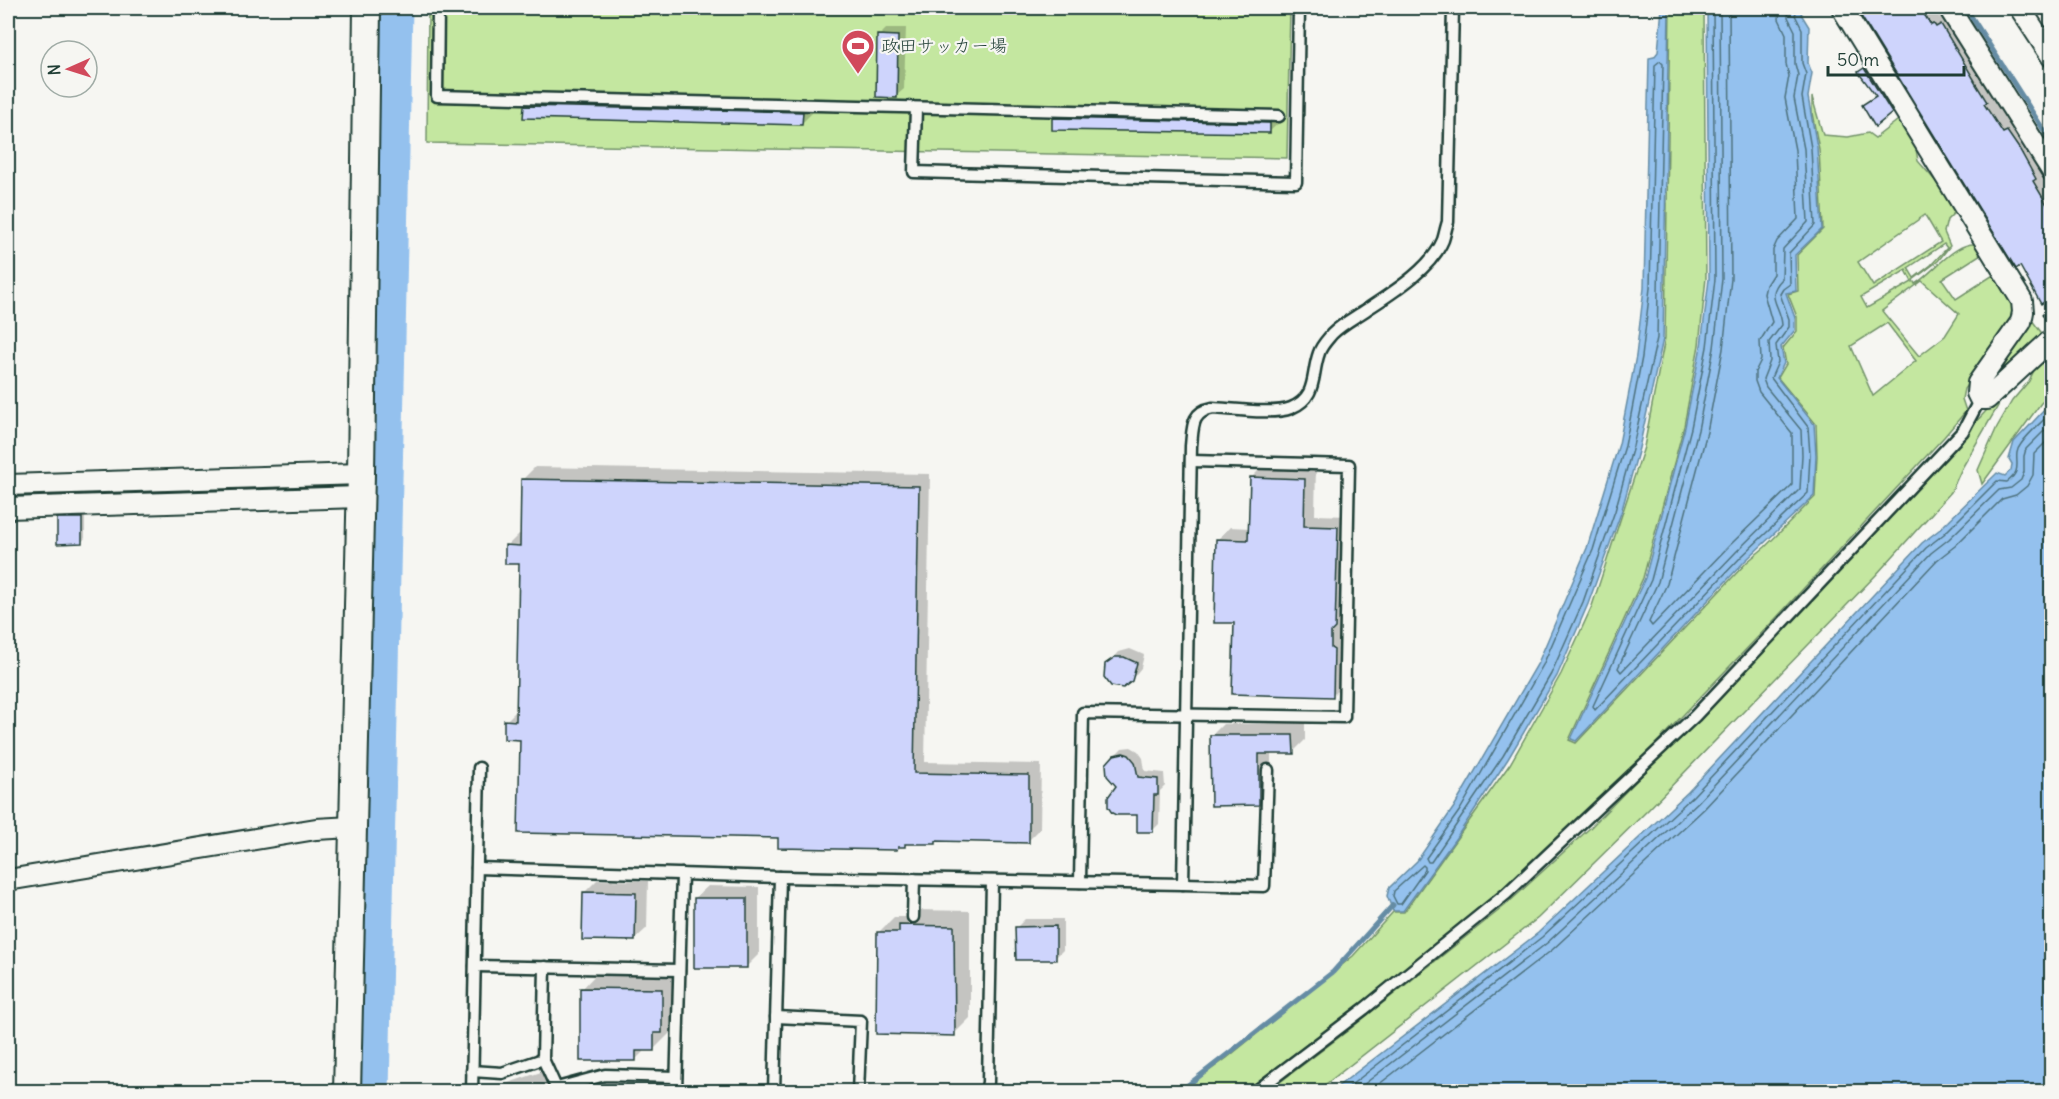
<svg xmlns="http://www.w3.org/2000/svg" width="2059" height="1099" viewBox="0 0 2059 1099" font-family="Delius,'Klee One',sans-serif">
	<rect width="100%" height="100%" fill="#f6f6f2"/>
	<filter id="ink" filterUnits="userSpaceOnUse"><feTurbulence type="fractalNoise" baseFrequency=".0167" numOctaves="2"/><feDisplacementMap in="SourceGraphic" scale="12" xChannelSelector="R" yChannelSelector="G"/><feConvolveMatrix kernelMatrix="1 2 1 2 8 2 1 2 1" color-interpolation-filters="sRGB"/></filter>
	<g filter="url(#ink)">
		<g fill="#c4e7a0" stroke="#72926a" stroke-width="1.5" fill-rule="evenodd">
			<polygon points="428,8 1290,8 1287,158 427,143"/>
			<path d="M1670,8H1704L1706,278L1699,345L1684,426L1643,578L1569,740L1576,743L1747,562L1765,547L1815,497L1817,456L1816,424L1778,378L1786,364L1783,348L1797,331V317L1788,294L1798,291L1797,255L1823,229L1819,149L1812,113V97L1823,135L1848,137L1868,133L1875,138L1902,117L1919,142L1916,149L1918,161L1959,208L1947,220L1944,232L1950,246L1938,261L1913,280L1915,284C1934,273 1956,238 1981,245L2018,305L2017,316L1964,389L1962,399L1966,411L1944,437L1778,616L1616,785L1502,889L1431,950L1245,1091L1180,1092L1227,1058L1353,956L1393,912H1404L1510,764L1561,674L1592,606L1644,447L1665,338ZM1925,215L1941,242L1873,286L1858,262ZM1944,244L1947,248L1931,265L1914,278L1908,268ZM1981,254L1995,274L1956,299L1942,279ZM1906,270L1912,282L1867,308L1861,297ZM1922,281L1959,314L1945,336L1919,356L1882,311ZM1887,323L1916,361L1873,396L1851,346Z"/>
			<polygon points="2031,319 2044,336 1995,380 1989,373"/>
			<polygon points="2051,351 2051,394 2041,403 1982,484 1978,470 1997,427 2012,401 2029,381 2035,368"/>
			<polygon points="1998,398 2000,401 1998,406 1962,468 1951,492 1876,575 1649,809 1538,918 1317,1091 1267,1092 1350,1029 1507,904 1591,827 1782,632"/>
		</g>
		<g fill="#94c1ee" stroke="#658ca4" stroke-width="1.5">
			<polygon points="1662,8 1669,8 1663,339 1639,448 1621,513 1588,604 1557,676 1508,759 1458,835 1403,911 1393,911 1387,896 1389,888 1417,861 1454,807 1538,663 1587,548 1619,444 1636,356 1644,288 1649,58 1654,57 1658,52"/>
			<polygon points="1707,8 1805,8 1801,14 1809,27 1808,63 1812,73 1808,97 1817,147 1822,229 1795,255 1796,291 1786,293 1795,318 1795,330 1781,347 1784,363 1777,378 1814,424 1816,455 1814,496 1745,561 1576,741 1571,739 1645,578 1685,427 1701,346 1709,279"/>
			<polygon points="2051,403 2051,1091 1332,1091 1538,933 1688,792 1922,543 1939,530 1997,473 2005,476 2011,470 2012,464 2009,459 2014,442"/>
		</g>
		<g fill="#0003">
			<polygon points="1858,8 1933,8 1940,18 1942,17 1944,20 1949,17 1994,93 1992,95 2011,126 2015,124 2043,170 2040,173 2052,192 2052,296 2020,264 2017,267"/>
			<polygon points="887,28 906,28 904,89 896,96 879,36"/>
			<polygon points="1866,66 1898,106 1876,124 1864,105 1877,94 1860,72"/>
			<polygon points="537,94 814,101 814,111 802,123 525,106"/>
			<polygon points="1066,106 1282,120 1269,132 1054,119"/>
			<polygon points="1264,465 1316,467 1315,515 1349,516 1345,683 1333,695 1236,622 1218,539 1230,527 1250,528 1251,478"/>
			<polygon points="535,467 930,474 925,762 1041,764 1040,829 1028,841 938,840 935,843 907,842 897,848 779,837 521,738 506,721 518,709 521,563 507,546 519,534 521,534 523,479"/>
			<polygon points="85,515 85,538 82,542 58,519 62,516"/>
			<polygon points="1130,649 1144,655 1141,668 1128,684 1111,661 1119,652"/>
			<polygon points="1305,723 1305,740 1293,752 1271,752 1271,792 1259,804 1211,736 1223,724"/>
			<polygon points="1131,747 1138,751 1143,758 1145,771 1164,773 1165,786 1160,791 1159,824 1152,831 1118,785 1111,759 1122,748"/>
			<polygon points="597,880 648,881 647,928 634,940 585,892"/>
			<polygon points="708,886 759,887 759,954 747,966 695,898"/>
			<polygon points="916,910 970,911 970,1018 954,1034 878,933 894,917 909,917"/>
			<polygon points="1025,919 1063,919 1063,950 1055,958 1017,927"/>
			<polygon points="598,972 678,973 677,1015 670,1023 670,1033 653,1050 645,1050 635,1060 582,989"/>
			<polygon points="553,1068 561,1092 496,1092 502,1085"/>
		</g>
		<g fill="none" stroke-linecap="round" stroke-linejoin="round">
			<g stroke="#4e727e" stroke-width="1.5">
				<polyline points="1713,8 1715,279 1707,347 1691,428 1651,580 1593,706 1595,710 1741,557 1808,493 1810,455 1808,427 1771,378 1778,362 1776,345 1789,327 1789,319 1780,294 1783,289 1790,284 1789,253 1815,225 1811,148 1802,97 1806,74 1802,63 1802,29 1795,15 1798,8"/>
				<path d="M1720,8L1722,279L1714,348L1698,430L1658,582L1618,668L1621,672L1736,552L1800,489L1802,455L1801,430L1766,387L1763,379L1770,361L1769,342L1782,325C1781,305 1764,297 1782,279L1783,249L1808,222L1804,149L1794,98L1798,75L1795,64V31L1788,17L1789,8"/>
				<polyline points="1729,8 1731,279 1723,349 1707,432 1667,584 1649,622 1652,626 1729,546 1792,485 1792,433 1759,392 1755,381 1755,372 1761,360 1760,341 1772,322 1764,294 1766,285 1773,274 1773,250 1777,241 1798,219 1795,150 1785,98 1789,76 1786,64 1786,34 1779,19 1780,8"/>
				<polygon points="1660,61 1663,64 1657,338 1633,446 1615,511 1583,602 1551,674 1503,756 1431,862 1428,862 1426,858 1460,810 1543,665 1593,550 1625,446 1642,357 1650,288 1655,65"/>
				<polygon points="1423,865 1425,867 1425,870 1401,904 1397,904 1393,896 1394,891"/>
				<path d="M1342,1092L1542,937L1693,796L1926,548L1944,534L1997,481L2007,482C2026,468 2010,458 2021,444C2029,432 2042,422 2052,412"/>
				<polyline points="1354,1092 1547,943 1698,802 1931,553 1949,539 1999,490 2011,488 2021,480 2024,472 2024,456 2026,449 2052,423"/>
				<polyline points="1369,1092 1552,950 1704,809 1937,560 1955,546 2002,499 2016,495 2027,486 2033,475 2034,454 2052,436"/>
			</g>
			<g stroke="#658ca4" stroke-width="5">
				<polyline points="1966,8 2052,143"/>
				<polyline points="377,485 386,484"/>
				<polyline points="8,496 327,486"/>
				<polyline points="1179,1092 1333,972 1393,905"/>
			</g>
			<polyline stroke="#94c1ee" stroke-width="33" points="373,1092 396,8"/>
		</g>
		<g fill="#ced4fc" stroke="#1f3d34" stroke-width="1.5">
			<polygon points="1856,8 1884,8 1887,13 1897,8 1920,8 1931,25 1934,24 1936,27 1941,24 1975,81 1974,81 1987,102 1984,104 2003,133 2007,131 2020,150 2036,179 2033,181 2052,213 2052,298 2041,304 2020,266 2016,269"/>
			<polygon points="877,35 898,36 897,98 876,97"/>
			<polygon points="1864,68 1892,113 1875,127 1862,105 1876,96 1858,72"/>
			<polygon points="524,106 803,112 802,125 523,118"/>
			<polygon points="1052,118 1270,123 1270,133 1052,130"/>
			<polygon points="1250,477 1305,479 1304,526 1338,527 1335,628 1331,632 1331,648 1334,650 1333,697 1232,694 1234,623 1214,623 1216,539 1248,540"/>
			<polygon points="521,479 919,486 914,773 1029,775 1029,843 936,841 936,844 905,844 905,847 898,847 897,850 778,848 778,838 518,833 520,740 504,739 504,720 516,721 519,564 505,564 505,545 520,546"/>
			<polygon points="57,518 82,518 82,543 57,544"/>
			<polygon points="1115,657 1124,657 1137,663 1132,681 1123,688 1111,686 1104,677 1105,664"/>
			<polygon points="1210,735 1293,735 1294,754 1259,754 1259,805 1211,806"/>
			<polygon points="1123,753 1129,755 1135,762 1138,777 1158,779 1158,795 1154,795 1153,832 1137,832 1137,815 1116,815 1112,813 1108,807 1108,797 1116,786 1107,776 1106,764 1114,755"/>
			<polygon points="583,892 636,893 635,941 582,940"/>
			<rect x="694" y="898" width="53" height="70"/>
			<polygon points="899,925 954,926 955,1036 876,1034 877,932 899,932"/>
			<polygon points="1056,926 1056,960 1016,960 1015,927"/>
			<polygon points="580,988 662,989 662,1033 654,1033 654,1051 636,1051 636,1061 580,1061"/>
		</g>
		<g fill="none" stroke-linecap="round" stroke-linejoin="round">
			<g stroke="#1f3d34" stroke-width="15">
				<g id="service">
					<polyline points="438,8 437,96 1279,116"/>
					<polyline points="916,109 914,172 1296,182 1299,8"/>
					<path d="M477,868L780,877L1183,884L1191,446C1193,427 1191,412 1213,408C1233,409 1274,415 1291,408C1318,397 1311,374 1319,353C1321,346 1327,340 1332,334C1342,324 1354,318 1366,310C1392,293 1431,269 1443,240C1445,234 1446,227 1448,222L1453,8"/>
					<polyline points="1080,882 1083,713 1344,717 1349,465 1191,461"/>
					<polyline points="1183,884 1264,886 1268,770"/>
					<polyline points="913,917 914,879"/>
					<polyline points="475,966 679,970"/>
					<polyline points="545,967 543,1059 558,1092"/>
					<polyline points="776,1017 861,1021 858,1092"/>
					<polyline points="472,1071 502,1073 543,1059"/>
					<polyline points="557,1088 605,1075 676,1077"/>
					<polyline points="472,1092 479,768"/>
					<polyline points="676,1092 682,874"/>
					<polyline points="774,1092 780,877"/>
					<polyline points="986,1092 988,1082 992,881"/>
					<polyline points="1255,1092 1364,1009 1506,894 1695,716 1963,431 1980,399"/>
				</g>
			</g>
			<g stroke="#1f3d34" stroke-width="24">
				<g id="minor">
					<polyline points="1842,8 2022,301 2023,312 2021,322 1978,383 1977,393 1980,399 1987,399 2052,339"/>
					<polyline points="1949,8 2052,171"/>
					<polyline points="2020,8 2052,57"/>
					<polyline points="8,485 361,474"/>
					<polyline points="8,508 360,497"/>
					<polyline points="8,880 316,829 352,827"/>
				</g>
			</g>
			<g stroke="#1f3d34" stroke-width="30">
				<polyline id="tertiary" points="347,1092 361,474 367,8"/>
			</g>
			<polyline stroke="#1f3d34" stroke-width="3" stroke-dasharray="4.5 4.5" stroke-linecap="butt" points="2042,316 2052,308"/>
			<use href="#service" stroke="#f6f6f2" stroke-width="10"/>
			<use href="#minor" stroke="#f6f6f2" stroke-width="20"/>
			<use href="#tertiary" stroke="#f6f6f2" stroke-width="26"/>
		</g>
	</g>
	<defs>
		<g id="stadium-pin" transform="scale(1.725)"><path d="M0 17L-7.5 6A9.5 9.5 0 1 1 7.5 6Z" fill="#d1495b" stroke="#f6f6f2"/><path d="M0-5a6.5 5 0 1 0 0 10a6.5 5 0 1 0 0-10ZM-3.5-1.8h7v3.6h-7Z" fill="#fff"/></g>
	</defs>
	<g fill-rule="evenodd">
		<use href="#stadium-pin" x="858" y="46"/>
	</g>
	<g text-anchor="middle" stroke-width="4.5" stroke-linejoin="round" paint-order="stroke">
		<g font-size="18" fill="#1f3d34" stroke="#f6f6f2" text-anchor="start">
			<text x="881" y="52">政田サッカー場</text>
		</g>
	</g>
	<rect width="2059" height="1099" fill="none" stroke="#f6f6f2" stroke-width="30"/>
	<rect x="15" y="15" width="2029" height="1069" fill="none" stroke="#1f3d34" stroke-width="2" filter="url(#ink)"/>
	<g transform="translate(69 69) rotate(267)"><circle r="28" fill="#f6f6f2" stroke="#a0aca6" stroke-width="1.5"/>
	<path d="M0-4.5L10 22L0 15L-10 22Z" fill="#d1495b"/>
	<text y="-9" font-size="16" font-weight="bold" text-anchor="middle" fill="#1f3d34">N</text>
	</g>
	<path d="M1828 66v9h136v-9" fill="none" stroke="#1f3d34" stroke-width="3"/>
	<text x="1837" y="66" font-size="18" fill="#1f3d34" stroke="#f6f6f2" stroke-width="4.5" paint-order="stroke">50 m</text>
</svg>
